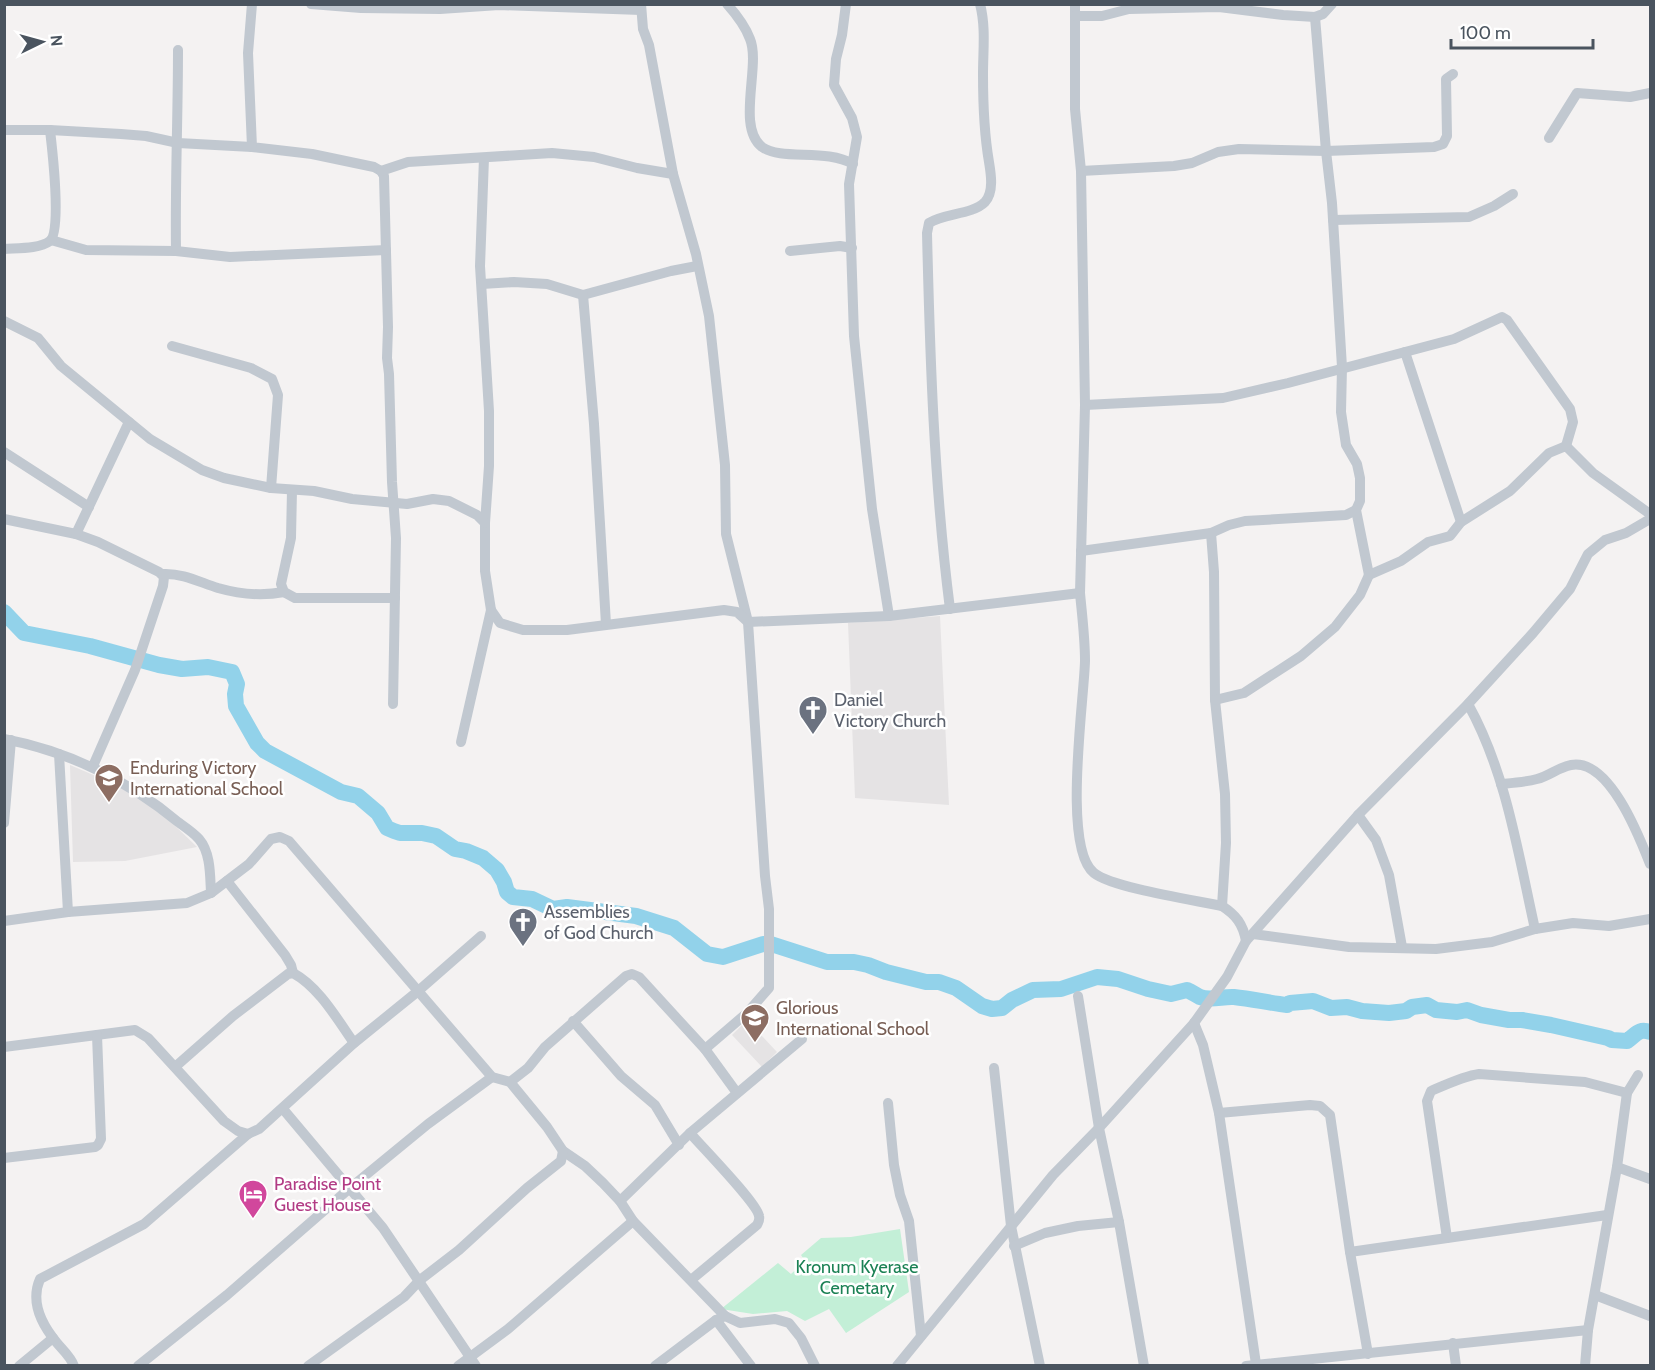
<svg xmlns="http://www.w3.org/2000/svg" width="1655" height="1370" viewBox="0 0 1655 1370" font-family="Cabin,sans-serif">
	<rect width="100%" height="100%" fill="#f4f2f2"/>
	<g fill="#e5e3e4">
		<polygon points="940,616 949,805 855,798 848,623"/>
		<polygon points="70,765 126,789 169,820 197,847 125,861 73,862"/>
		<polygon points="747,1020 777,1052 762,1067 732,1035"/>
	</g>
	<polygon fill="#c3efd7" points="900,1229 909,1292 846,1333 829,1309 805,1321 787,1311 753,1314 721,1309 778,1263 791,1274 805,1261 801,1255 821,1238 851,1237"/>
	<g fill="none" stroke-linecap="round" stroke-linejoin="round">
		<path stroke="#92d2ea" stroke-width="16" d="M4,612L24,633L90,646L159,665L182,669L208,667L232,672L237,684L235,694L236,706L257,743L265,751L341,792L358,796L378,813L387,828L394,831L400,833H422L436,836L455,849L466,851L483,858L497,870L504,882L507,892L513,897L532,899L553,909L567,907L636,916L674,928L707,954L723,957L763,944H771L827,962H854L868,965L886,972L926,982H939L956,988L982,1006L992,1009L1002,1008L1012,1000L1033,990L1061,989L1097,977L1118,979L1148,989L1171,994L1187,990C1192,992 1196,995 1200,997C1210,1001 1224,996 1234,997C1252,999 1270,1003 1287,1005L1290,1003L1313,1001L1331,1008L1347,1007L1362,1011L1389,1013L1406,1011L1412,1007L1427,1005L1436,1010L1457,1012L1467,1010L1481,1015L1509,1020H1522L1551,1025L1608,1038L1612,1040L1627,1041C1636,1035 1638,1028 1650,1032"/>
		<g stroke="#c1c8d0" stroke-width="10">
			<polyline points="252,4 248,53 252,147 312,154 374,167 381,171 384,176 388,327 387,358 389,374 392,482 396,538 393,704"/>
			<polyline points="311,4 361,8 440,9 499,5 641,10"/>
			<polyline points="641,4 643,29 649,45 673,174 696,254 709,316 725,465 726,534 748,622 765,876 769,909 769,988 747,1013 705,1049"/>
			<path d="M727,4C735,13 746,28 750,39C761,65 736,127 762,147C782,161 826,148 853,164"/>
			<polyline points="846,4 842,35 836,59 834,85 852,118 857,137 849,184 854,336 872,509 889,616"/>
			<polyline points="1075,4 1075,109 1081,171 1085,405 1080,593"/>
			<polyline points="1075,16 1102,16 1129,9 1219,7 1283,15 1315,17 1323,14 1332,4"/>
			<polyline points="1315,17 1326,151 1332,203 1342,367 1341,412 1346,445 1357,464 1360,478 1360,501 1356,510 1369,575 1401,561 1428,542 1450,536 1461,522 1510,491 1549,453 1566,446 1593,473 1650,514"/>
			<polyline points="4,130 50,130 121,134 146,136 178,143 252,147"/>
			<polyline points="1549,138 1577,93 1630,97 1650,93"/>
			<path d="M484,158L480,266L489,411V466L485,523V571L491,610L500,623L523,630H567L724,610L737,612L748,622L889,616L1080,593C1082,615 1085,638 1085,661C1084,701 1062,848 1094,873C1113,888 1194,900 1222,906C1236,915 1243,924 1246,941"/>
			<polyline points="381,171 408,162 552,153 594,157 637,168 673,174"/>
			<polyline points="1081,171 1174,166 1192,163 1218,152 1239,149 1326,151 1434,147 1443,144 1447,136 1446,79 1453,74"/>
			<polyline points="1333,220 1469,217 1494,206 1513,194"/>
			<path d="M51,240L86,250L176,251C175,184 178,117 178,50"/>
			<path d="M4,249C18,248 39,249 50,241C62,232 52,147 50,130"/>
			<polyline points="176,251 230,257 386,250"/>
			<polyline points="790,251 840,246 852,248"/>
			<polyline points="482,284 514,282 547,284 583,295 671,271 697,266"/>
			<polyline points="583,295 594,424 606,624"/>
			<polyline points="4,321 38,338 61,366 150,439 202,470 224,478 271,488 314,491 352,499 407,504 433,499 449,501 477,515 485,523"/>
			<polyline points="172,346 251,368 272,379 278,395 271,488"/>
			<polyline points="1405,352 1454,339 1502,317 1507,320 1570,409 1573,422 1566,446"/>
			<polyline points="1085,405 1223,398 1288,383 1405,352 1461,522"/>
			<polyline points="4,452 89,507"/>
			<polyline points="292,490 291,538 281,584 284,592 295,598 395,598"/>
			<polyline points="4,519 76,534 98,542 159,572 164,577 163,586 135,670 93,766"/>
			<polyline points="1211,533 1214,572 1215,700 1225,794 1226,843 1222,906"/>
			<polyline points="76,534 129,422"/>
			<polyline points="1081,551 1211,533 1229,525 1245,521 1346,515 1356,510"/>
			<path d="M163,574C183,573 199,582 218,588C239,594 263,596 284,592"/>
			<path d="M950,609C934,484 930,358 927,233L929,223C944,213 972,215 985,202C994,192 991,174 989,162C984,133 983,103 983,74C983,51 986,27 980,4"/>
			<polyline points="1215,700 1244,693 1301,656 1335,627 1360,595 1369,575"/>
			<path d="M1468,704C1506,772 1518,853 1535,929"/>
			<path d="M4,739C68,751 129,781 178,822C185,827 194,833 199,839C211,853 210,876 211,893L187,903L68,912L4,921"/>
			<polyline points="461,742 491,610"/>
			<polyline points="59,754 68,912"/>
			<path d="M1501,784C1512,783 1526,782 1537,779C1549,776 1559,767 1571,765C1609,758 1639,836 1650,864"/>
			<polyline points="1358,815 1376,840 1389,875 1402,947"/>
			<polyline points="4,823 11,740"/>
			<polyline points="227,881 285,955 291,965 293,973"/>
			<polyline points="211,893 249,864 271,839 280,837 289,841 492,1077 510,1082 547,1127 563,1151 585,1166 603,1183 620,1201 633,1221 725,1316 740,1323 775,1319 789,1323 801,1338 815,1366"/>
			<polyline points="1253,934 1349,947 1436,949 1492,942 1535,929 1573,923 1609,926 1650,919"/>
			<polyline points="1078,996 1099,1128 1119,1222 1144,1366"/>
			<polyline points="573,1021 621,1076 655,1105 679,1145"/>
			<polyline points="1194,1023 1203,1045 1219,1113 1256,1364"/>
			<polyline points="4,1047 135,1030 148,1038 224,1121 238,1131 248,1134"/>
			<path d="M175,1067L233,1016L288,974L293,973C319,987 337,1019 354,1043"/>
			<polyline points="994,1068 1011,1226 1040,1366"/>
			<polyline points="510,1082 528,1068 545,1047 626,976 632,974 639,977 705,1049 737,1093"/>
			<polyline points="888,1103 894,1165 900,1195 909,1221 921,1336"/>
			<polyline points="283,1109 383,1228 476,1366"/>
			<polyline points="1219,1113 1310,1105 1320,1106 1330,1115 1350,1252 1368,1354"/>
			<path d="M690,1133C702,1147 757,1203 759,1216C760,1220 759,1221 757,1225L691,1280"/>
			<polyline points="4,1158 95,1147 98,1145 101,1139 97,1035"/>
			<polyline points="1617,1167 1650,1179"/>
			<polyline points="620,1201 690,1133 802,1039"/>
			<path d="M1447,1238L1427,1101L1431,1091C1445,1085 1464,1076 1479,1074L1585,1082L1627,1093"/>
			<polyline points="1014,1246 1045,1233 1078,1226 1119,1222"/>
			<polyline points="1350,1252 1607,1215"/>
			<polyline points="1595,1295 1650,1316"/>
			<polyline points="716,1320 751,1366"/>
			<polyline points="1453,1343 1456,1366"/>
			<polyline points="19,1366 53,1338"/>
			<path d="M74,1366C71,1357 63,1350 57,1343C42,1325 30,1302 40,1279L144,1224L248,1134L259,1129L354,1043L417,992L481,936"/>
			<polyline points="138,1366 227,1295 350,1188 428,1124 492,1077"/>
			<polyline points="308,1366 404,1297 420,1280 459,1250 527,1188 561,1161 563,1151"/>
			<polyline points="458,1366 508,1329 633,1221"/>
			<polyline points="655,1366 716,1320 725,1316"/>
			<polyline points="897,1366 1053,1175 1099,1128 1194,1023 1227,977 1246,941 1358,815 1468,704 1533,633 1570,589 1588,554 1605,540 1626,533 1650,519"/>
			<polyline points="1246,1366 1588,1330"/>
			<polyline points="1585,1366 1588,1330 1617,1167 1627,1093 1638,1075"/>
		</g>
	</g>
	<defs>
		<g id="church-pin" transform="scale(1.5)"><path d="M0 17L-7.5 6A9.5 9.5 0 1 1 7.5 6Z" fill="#6b7280" stroke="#fff"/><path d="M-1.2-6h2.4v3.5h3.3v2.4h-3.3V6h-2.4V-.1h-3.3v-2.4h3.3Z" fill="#fff"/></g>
		<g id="school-pin" transform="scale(1.5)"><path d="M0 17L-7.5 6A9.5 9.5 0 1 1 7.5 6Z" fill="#8d6e63" stroke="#fff"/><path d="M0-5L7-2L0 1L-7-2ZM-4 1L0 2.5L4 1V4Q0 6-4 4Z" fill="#fff"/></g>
		<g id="hotel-pin" transform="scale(1.5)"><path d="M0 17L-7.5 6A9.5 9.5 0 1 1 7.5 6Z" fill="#d1479c" stroke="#fff"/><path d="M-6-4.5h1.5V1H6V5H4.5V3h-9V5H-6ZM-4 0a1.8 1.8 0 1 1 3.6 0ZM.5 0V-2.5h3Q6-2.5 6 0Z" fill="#fff"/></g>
	</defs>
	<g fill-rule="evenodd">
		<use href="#church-pin" x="813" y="710"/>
		<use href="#school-pin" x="109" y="778"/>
		<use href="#church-pin" x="523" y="922"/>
		<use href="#school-pin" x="755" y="1018"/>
		<use href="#hotel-pin" x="253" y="1194"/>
	</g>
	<g text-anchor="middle" stroke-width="5" stroke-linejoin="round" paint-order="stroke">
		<g font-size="18" fill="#5b616d" stroke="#fff" text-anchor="start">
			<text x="834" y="706">Daniel<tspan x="834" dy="21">Victory Church</tspan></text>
			<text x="544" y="918">Assemblies<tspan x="544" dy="21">of God Church</tspan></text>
		</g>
		<g font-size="18" fill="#785e54" stroke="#fff" text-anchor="start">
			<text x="130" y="774">Enduring Victory<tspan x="130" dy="21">International School</tspan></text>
			<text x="776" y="1014">Glorious<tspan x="776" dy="21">International School</tspan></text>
		</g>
		<g font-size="18" fill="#b23c85" stroke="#fff" text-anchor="start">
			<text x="274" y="1190">Paradise Point<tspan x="274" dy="21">Guest House</tspan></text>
		</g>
		<g font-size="18" fill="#1b8154" stroke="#fff">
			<text x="857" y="1273">Kronum Kyerase<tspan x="857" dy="21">Cemetary</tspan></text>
		</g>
	</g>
	<rect width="1655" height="1370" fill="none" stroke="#4a545f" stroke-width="12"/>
	<g transform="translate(42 42) rotate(85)" stroke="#ffffff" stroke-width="4.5" paint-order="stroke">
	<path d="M0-4.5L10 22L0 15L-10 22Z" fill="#4a545f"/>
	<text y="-9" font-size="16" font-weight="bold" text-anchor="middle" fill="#4a545f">N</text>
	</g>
	<path d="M1451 39v9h142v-9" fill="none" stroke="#4a545f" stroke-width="3"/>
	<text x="1460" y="39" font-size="18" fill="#4a545f" stroke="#ffffff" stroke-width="4.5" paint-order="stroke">100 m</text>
</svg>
